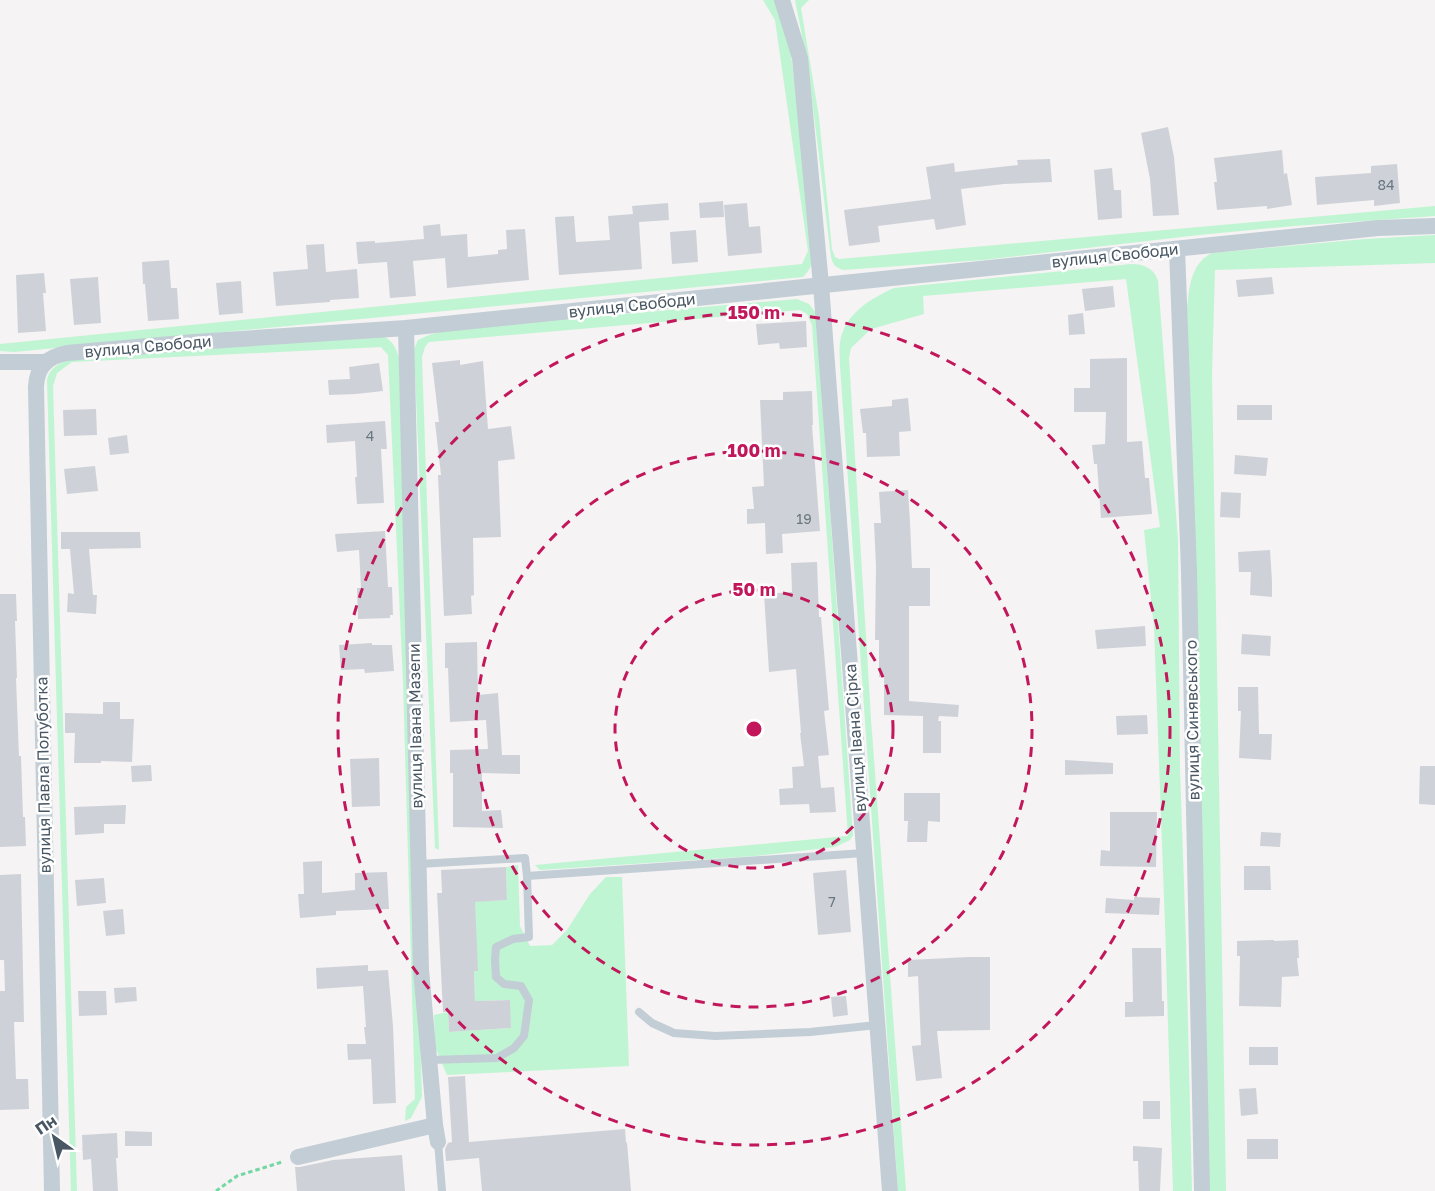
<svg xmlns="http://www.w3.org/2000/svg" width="1435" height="1191" viewBox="0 0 1435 1191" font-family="'Golos Text',sans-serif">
	<rect width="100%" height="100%" fill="#f5f3f3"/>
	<g fill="#bff5d2">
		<path d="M763,0H776L791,54L815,250C813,262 811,269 803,277L14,352L0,351V344L802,264L808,251L775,20Z"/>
		<path d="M795,0H809L801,8L819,117L832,249L835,257L839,259L1435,206V216L1294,226L1199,235L983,260L843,270C835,267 833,265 831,257C820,171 813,85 795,0Z"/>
		<path d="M1435,235V263L1215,270L1212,374L1226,1191H1208L1187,309C1189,288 1191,263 1212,253L1365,239Z"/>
		<path d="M1131,264C1144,264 1154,268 1158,281L1178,540L1180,768L1186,943L1192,1191H1173L1165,924L1154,628L1144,530L1160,527L1126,279L923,296L924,314L871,329L851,348L849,358L871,719L906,1191H898L840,366C840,359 839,350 840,343C844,314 870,299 894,288Z"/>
		<polygon points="797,299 809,304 816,313 853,835 850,840 835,847 756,856 540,870 535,865 848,836 812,325 807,314 800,310 429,342 425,347 422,357 439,850 435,848 414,349 418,340 429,335 450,329"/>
		<path d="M383,336C393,341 396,348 399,358L422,1097L411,1118L405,1121L406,1107L415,1099L403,682L388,355L381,347L72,362L57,373L53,386L77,1191H71L47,380C50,366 62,362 75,358Z"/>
		<polygon points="518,865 520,926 530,946 552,945 567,930 590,894 606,877 622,877 629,1066 447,1075 435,1047 434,1015 448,1012 449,1032 511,1028 509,1000 475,1001 474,971 477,971 470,902 507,900 506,867"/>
	</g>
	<g fill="#ced2d8">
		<polygon points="1168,127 1174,157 1179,215 1153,216 1150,179 1141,133"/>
		<polygon points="1282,150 1284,174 1287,173 1292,205 1267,209 1267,206 1217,210 1214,182 1217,182 1214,158"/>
		<polygon points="1050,159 1052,182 1004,184 961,189 966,225 936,230 934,219 878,226 880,242 849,246 844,210 931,199 926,167 954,163 955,172 1018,165 1017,160"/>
		<polygon points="1397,164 1400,203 1374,206 1374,200 1317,205 1315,177 1371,173 1371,166"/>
		<polygon points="1112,168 1114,190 1121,190 1122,218 1098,220 1094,170"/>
		<polygon points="723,201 724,217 700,218 699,203"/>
		<polygon points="668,203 669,220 639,222 642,269 559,275 555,217 574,216 576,242 610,240 608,216 633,214 632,206"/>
		<polygon points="747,203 749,227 760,226 762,253 728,256 724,205"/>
		<polygon points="440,224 441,236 467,234 468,257 498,254 498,250 507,249 506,230 525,229 529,280 447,288 445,258 413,261 416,296 390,298 387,262 358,264 356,242 375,241 375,243 424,239 423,226"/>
		<polygon points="696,230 698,262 672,264 670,232"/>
		<polygon points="324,244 326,272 357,269 359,298 330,300 330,302 276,306 273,272 308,269 306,245"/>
		<polygon points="169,260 171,288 177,288 179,319 148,321 145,284 143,284 142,262"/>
		<polygon points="44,273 46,293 43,293 46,331 18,333 16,275"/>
		<polygon points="98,277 101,323 74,325 70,279"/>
		<polygon points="1272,277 1274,294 1238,297 1236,280"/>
		<polygon points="241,281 243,313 219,315 216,283"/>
		<polygon points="1113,286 1115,307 1085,311 1082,289"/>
		<polygon points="1083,313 1085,334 1069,335 1068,315"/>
		<polygon points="806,321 807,347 780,349 779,343 758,345 756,324"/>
		<polygon points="1127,358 1127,442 1142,441 1145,478 1149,478 1152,514 1101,518 1097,464 1094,464 1092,445 1105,444 1106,412 1074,412 1074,388 1090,388 1090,359"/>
		<polygon points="460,360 460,365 483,361 488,429 511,426 515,459 498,461 501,537 473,538 474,595 471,596 472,614 444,616 438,475 441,475 435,422 439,422 432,363"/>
		<polygon points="379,363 383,391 356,394 329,395 328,380 350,379 349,367"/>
		<polygon points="812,391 813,425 812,425 820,531 782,534 783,553 766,554 765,523 747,524 747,509 754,509 752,487 764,486 760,400 783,400 783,392"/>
		<polygon points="908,398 911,431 899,432 900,456 867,457 866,433 863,433 860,409 892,406 892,400"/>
		<rect x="1237" y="405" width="35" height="15"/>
		<polygon points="96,409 97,435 64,436 63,410"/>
		<polygon points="385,421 387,449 381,449 384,503 357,504 355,477 357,477 355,441 327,443 326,425"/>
		<polygon points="127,435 129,453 110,455 108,438"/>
		<polygon points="1235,455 1268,458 1266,476 1234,474"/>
		<polygon points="95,466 98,491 67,494 64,469"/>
		<polygon points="908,490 910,522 912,568 930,568 930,606 909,606 909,701 959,705 958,717 939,716 938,721 941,721 941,753 923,753 923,716 884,715 884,677 879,677 879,640 875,640 876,566 874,523 881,523 879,492"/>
		<polygon points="1221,492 1241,493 1240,518 1220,517"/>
		<polygon points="385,531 388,587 392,587 393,615 390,615 390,618 358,619 357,588 361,588 359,550 337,552 335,534"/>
		<polygon points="61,532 140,532 141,548 89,549 93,595 97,595 96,614 67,612 68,593 74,594 70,549 61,549"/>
		<polygon points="1270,550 1272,581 1272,597 1250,595 1251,572 1239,572 1238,552"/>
		<polygon points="817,562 819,617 821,617 829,710 824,711 829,755 818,756 821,788 834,787 836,812 810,813 809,804 780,805 779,789 793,788 792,767 804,766 800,733 801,733 796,669 769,672 764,594 792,592 791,563"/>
		<polygon points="0,594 16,594 17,621 15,621 17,678 16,678 19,756 21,756 23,817 25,817 26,846 0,847"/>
		<polygon points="1145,626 1146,646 1097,649 1095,630"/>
		<polygon points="1242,634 1271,636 1270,656 1241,654"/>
		<polygon points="477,642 478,695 498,693 502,755 520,755 520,774 482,773 482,811 501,810 503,828 453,827 453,773 450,773 450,750 488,749 486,720 450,722 448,668 445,668 445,643"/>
		<polygon points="372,643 372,645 392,645 394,671 365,673 364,669 341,670 339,645"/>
		<polygon points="1238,687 1258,687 1259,734 1272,734 1271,760 1239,758 1241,711 1238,711"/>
		<polygon points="103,702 120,702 120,719 134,719 132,762 101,761 101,763 74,763 75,733 65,733 65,713 103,714"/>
		<polygon points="1147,715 1148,734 1117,735 1116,716"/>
		<polygon points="379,758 380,806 352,807 350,759"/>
		<polygon points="1065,760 1113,763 1113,774 1065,775"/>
		<polygon points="151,765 152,781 132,782 131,766"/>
		<polygon points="1420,766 1435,766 1435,805 1419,804"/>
		<polygon points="904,793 940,793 940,822 928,821 927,842 907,842 908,821 904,821"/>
		<polygon points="126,805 125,824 104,824 104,833 75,835 74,807"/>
		<polygon points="1110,812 1157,812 1156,867 1100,866 1101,850 1110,851"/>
		<polygon points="1261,832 1281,833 1280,847 1260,846"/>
		<polygon points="322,861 322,893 355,890 355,873 387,872 389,909 336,911 336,915 300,918 298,894 304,894 303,862"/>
		<polygon points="1244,866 1270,866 1271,890 1244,890"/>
		<polygon points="506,867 507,900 475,902 478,971 474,971 475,1001 510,1000 511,1028 449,1032 448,1012 443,1012 437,893 442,893 441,870"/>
		<polygon points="846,870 851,932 818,935 813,873"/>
		<polygon points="21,874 24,1022 14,1022 16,1079 28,1079 29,1109 0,1110 0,991 5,991 4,960 0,960 0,875"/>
		<polygon points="104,878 106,903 77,906 75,880"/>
		<polygon points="1134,897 1160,898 1159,915 1105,913 1106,898 1134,900"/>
		<polygon points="123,909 125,934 106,936 103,911"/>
		<polygon points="1274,940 1274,941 1298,940 1299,958 1297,958 1299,976 1282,977 1281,1007 1239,1006 1240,956 1237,956 1237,941"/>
		<polygon points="1132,948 1161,948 1162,1001 1164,1001 1164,1016 1125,1017 1125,1002 1133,1002"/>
		<polygon points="969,957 990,957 990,1030 937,1031 942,1078 916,1081 912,1046 921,1045 918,976 908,977 908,960"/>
		<polygon points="368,965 368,971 388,970 393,1026 396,1103 373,1104 371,1059 348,1060 347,1044 366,1044 364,1027 366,1027 363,986 317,989 316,968"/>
		<polygon points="136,987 137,1001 115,1003 114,988"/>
		<polygon points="78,991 106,991 107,1015 79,1016"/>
		<polygon points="846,996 848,1015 833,1017 831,997"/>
		<rect x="1249" y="1047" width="29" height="18"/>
		<polygon points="465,1076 469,1142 625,1129 626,1143 627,1142 631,1191 482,1191 479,1158 446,1161 445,1149 448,1143 452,1142 448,1077"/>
		<polygon points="1256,1088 1258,1114 1241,1116 1239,1089"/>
		<rect x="1143" y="1101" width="17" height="18"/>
		<polygon points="125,1131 152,1132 152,1146 125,1146"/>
		<polygon points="117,1133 118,1158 116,1158 118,1191 93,1191 91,1159 83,1160 82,1135"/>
		<rect x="1247" y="1139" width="31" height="20"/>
		<polygon points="1133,1146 1162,1148 1160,1191 1139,1191 1138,1161 1133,1161"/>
		<polygon points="402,1155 405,1191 297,1191 295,1167 300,1167 333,1160"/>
	</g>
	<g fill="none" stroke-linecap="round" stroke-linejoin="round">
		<polyline stroke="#73d7a3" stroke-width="3" stroke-dasharray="4.5 3" stroke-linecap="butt" points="216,1191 237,1176 282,1162"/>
		<g stroke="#c2cdd5" stroke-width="8">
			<polyline points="419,864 525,858 527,876 864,853"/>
			<polyline points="639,1012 652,1023 674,1033 715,1036 810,1032 877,1025"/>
			<polyline points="430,1060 497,1058 514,1048 524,1036 529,1000 521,986 504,984 496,977 495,960 496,947 513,939 529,937 527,876"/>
			<polyline points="438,1142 442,1191"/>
		</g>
		<g stroke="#c2cdd5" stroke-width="16">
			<polyline points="782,0 800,58 821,285 890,1191"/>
			<polyline points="1177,249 1189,571 1202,1191"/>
			<polyline points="406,328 421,970 435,1125 438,1142"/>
			<polyline points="0,362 46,362"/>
			<polyline points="298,1157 435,1125"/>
			<path d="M52,1191L36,387C37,366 47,357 67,353L194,342L406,328L1378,228L1435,226"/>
		</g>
	</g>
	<g fill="none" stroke="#c2185b" stroke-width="3" stroke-dasharray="10 8">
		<circle cx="754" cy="729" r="139"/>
		<circle cx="754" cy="729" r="278"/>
		<circle cx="754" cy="729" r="416"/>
	</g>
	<g text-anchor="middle" stroke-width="5" stroke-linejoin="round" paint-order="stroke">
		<g font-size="14" fill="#6a7680">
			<text x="1386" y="190">84</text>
			<text x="370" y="441">4</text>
			<text x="804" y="524">19</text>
			<text x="832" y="907">7</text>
		</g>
		<g font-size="16" fill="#485763" stroke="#fff">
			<text transform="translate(1115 255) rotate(-6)" y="6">вулиця Свободи</text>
			<text transform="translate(632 305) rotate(-6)" y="6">вулиця Свободи</text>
			<text transform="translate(148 346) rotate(-5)" y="6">вулиця Свободи</text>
			<text transform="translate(1192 720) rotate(-91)" y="6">вулиця Синявського</text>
			<text transform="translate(415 726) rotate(-91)" y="6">вулиця Івана Мазепи</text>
			<text transform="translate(855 738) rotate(-94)" y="6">вулиця Івана Сірка</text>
			<text transform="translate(43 775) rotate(-91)" y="6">вулиця Павла Полуботка</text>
		</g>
	</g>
	<circle cx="754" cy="729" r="9" fill="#c2185b" stroke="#fff" stroke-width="3"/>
	<g font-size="18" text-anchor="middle" font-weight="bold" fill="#c2185b" stroke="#fff" stroke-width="5" stroke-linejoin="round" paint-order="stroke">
		<text x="754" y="319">150 m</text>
		<text x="754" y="457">100 m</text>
		<text x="754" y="596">50 m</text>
	</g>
	<g transform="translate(54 1137) rotate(326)" stroke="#ffffff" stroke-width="4.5" paint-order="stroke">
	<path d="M0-4.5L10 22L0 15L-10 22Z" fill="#485763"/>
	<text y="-9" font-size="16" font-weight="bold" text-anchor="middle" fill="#485763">Пн</text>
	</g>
</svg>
